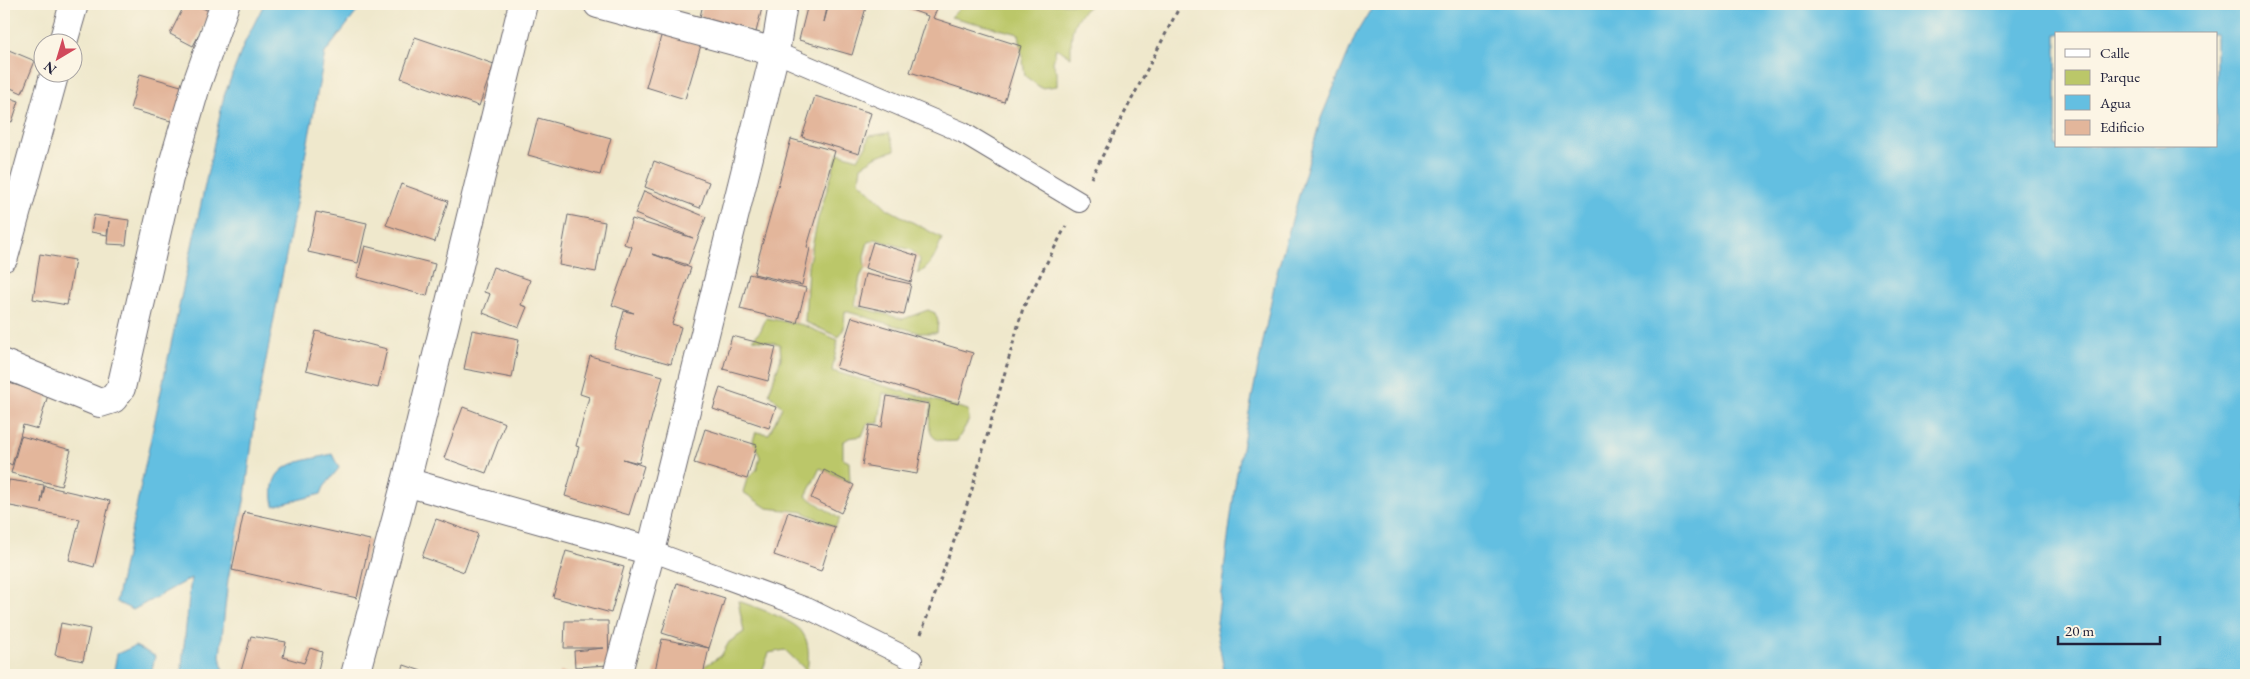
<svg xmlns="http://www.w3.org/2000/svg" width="2250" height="679" viewBox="0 0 2250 679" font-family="'EB Garamond',serif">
	<rect width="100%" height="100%" fill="#fcf5e5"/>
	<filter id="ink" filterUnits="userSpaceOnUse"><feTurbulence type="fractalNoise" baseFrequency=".02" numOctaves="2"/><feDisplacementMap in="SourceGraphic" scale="10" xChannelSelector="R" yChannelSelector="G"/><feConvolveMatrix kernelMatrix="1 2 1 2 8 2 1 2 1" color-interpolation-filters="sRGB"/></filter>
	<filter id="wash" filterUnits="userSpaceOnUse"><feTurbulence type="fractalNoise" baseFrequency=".0096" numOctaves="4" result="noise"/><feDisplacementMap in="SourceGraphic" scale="20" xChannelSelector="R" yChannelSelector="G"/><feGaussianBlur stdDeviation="1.12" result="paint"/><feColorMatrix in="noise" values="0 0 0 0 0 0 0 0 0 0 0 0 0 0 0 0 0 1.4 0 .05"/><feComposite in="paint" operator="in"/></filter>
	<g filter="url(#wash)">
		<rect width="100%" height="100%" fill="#efe8cc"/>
		<g fill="#bbc769" stroke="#6e7452">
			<path d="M964,4H1092C1071,19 1071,31 1071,57L1056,48L1053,63L1057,72V86L1041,88L1025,76L1019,34L951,17Z"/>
			<path d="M889,133L895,150L877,156L861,166L859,181L888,209L942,238C937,253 932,266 918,274L920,259L911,250L875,239L868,242L864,256L865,268L860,277L855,306L903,319L928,310L935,313L938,321L937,333H920L845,311L844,328L839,337L805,322L808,266L818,219L838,153L858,159L866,146L869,136Z"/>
			<path d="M766,318L803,325L838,340L832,371L968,410L969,420L957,441C924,444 929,429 931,403L883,393L879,423L867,424L862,436L849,438L843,442V459L849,462L850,482L820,468L806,496L840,519L835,527L803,512L767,508L743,492L747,479L757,469L760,457L753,440L756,432L769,434L782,407L769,393L781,358L780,344L753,339L761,330Z"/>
			<path d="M738,601C753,606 794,620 802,632C810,643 809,658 807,671L785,650L769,653L763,669L764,675H690L721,656L729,642L744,632Z"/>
		</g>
		<g fill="#64bfe1" stroke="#43708e" fill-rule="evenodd">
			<polygon points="264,4 363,4 325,53 256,412 245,497 228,579 220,656 224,675 181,675 191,578 133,610 116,602 224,96 244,44"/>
			<path d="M1374,4H2246V675H1225L1216,629L1236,478L1276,276L1321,118L1356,34ZM2056,34H2216V146H2056Z"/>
			<path d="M332,454L339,468L324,487L321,494L274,506C265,461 299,463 332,454Z"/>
			<polygon points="135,646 155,656 151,675 113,675 117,654"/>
		</g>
		<g id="blocks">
			<g fill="#e3b69b">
				<polygon points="185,4 194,4 211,12 193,46 170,34"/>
				<polygon points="703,4 763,4 756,32 700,17"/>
				<polygon points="808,4 827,8 824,22 829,4 867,4 852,55 799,40"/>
				<polygon points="894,4 939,4 933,18 1021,46 1004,102 910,72 928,16"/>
				<polygon points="662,33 701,45 685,99 646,87"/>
				<polygon points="415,37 494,64 479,106 401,78"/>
				<polygon points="4,48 35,61 22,93 4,85"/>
				<polygon points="140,74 191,89 181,124 130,109"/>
				<polygon points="4,96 19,101 12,122 4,119"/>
				<polygon points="815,96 871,113 859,154 802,137"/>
				<polygon points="538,118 611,138 600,175 528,155"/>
				<polygon points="791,139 835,151 807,247 810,248 802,285 754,274"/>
				<polygon points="654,161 709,182 700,208 645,187"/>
				<polygon points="401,184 448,201 435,242 386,225"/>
				<polygon points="4,188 12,191 4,215"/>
				<polygon points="644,191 706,217 688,265 652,254 691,268 672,324 681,327 671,364 614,348 624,311 634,313 612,305 632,247 624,244 632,219 693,238 635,214"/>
				<polygon points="316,212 367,223 358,263 308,252"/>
				<polygon points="94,215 129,220 126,245 107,244 109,221 107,235 91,232"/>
				<polygon points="568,215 605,222 596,272 559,265"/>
				<polygon points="873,242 918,256 911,282 865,268"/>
				<polygon points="365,246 435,264 427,296 357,277"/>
				<polygon points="40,254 75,260 67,305 33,299"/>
				<polygon points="493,267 530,280 521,305 527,307 519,327 483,313 490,294 484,292"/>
				<polygon points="749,274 806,288 797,323 740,309"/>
				<polygon points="865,274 911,284 904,315 858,305"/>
				<polygon points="852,317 973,353 958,404 836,368"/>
				<polygon points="472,330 519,339 512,378 464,369"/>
				<polygon points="316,331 387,349 378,388 306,370"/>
				<polygon points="732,336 776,347 768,381 723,369"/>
				<polygon points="590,356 663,376 639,463 623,459 644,466 629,515 565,496 579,447 576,446 589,397 580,394"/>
				<polygon points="6,382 48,395 38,429 23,425 12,465 8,463 4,475 4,391"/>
				<polygon points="720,388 776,407 769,428 713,409"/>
				<polygon points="887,396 929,404 917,474 862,465 869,425 882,427"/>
				<polygon points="463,407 505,423 486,473 444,458"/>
				<polygon points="705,429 757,445 747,479 694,463"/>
				<polygon points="21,436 71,450 61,486 11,473"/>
				<polygon points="824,470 854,485 841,513 811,498"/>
				<polygon points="9,480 44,485 41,503 45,486 110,501 94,567 69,560 80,519 5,505"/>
				<polygon points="244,512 370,540 357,598 232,570"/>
				<polygon points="788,512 835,527 821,571 774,555"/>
				<polygon points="436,519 478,534 464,572 422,557"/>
				<polygon points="566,551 624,567 611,613 553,597"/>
				<polygon points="677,583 725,598 709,648 703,675 654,675 662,639 709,648 662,633"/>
				<polygon points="565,621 608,621 609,665 575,667 574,651 604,648 564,648"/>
				<polygon points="61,623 90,629 83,661 55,655"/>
				<polygon points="251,636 286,642 283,657 304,663 310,648 322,652 317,675 259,675 241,671"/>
				<polygon points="404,665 433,675 400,675"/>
				<polygon points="561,671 571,675 559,675"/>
			</g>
		</g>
	</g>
	<g filter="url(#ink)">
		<use href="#blocks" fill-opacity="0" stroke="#6a676e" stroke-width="1"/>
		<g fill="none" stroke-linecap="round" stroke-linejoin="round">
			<g stroke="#6a676e" stroke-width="22">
				<g id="lane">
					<polyline points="775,52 962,132 1079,202"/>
					<polyline points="651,551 809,609 912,660"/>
				</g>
			</g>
			<g stroke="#6a676e" stroke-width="30">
				<g id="street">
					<polyline points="598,4 775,52"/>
					<polyline points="63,42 74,4"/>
					<polyline points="4,257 55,72"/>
					<polyline points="4,364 100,403 113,399 121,388 169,178 196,86 225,4"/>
					<polyline points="406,482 651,551"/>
					<polyline points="355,675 406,482 523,4"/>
					<polyline points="617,675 651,551 775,52 783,4"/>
				</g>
			</g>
			<g stroke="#6a676e" stroke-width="3" stroke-dasharray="4 4" stroke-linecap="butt">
				<polyline points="1091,178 1181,4"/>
				<polyline points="921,634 971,493 1023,308 1066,226"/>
			</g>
			<use href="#lane" stroke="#fff" stroke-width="20"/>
			<use href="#street" stroke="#fff" stroke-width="28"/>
		</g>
	</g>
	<rect width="2250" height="679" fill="none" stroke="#fcf5e5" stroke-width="20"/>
	<rect x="2055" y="32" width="162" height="115" fill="#fcf5e5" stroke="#a5a1a1"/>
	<rect x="2065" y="49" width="25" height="8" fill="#ffffff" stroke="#a5a1a1"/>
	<text x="2100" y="58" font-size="15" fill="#22223b">Calle</text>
	<rect x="2065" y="70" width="25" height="15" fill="#bbc769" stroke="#a5a1a1"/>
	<text x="2100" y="82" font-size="15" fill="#22223b">Parque</text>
	<rect x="2065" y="95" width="25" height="15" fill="#64bfe1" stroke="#a5a1a1"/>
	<text x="2100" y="108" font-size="15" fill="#22223b">Agua</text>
	<rect x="2065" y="120" width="25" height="15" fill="#e3b69b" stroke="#a5a1a1"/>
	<text x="2100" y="132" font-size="15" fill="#22223b">Edificio</text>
	<g transform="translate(58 58) rotate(218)"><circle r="24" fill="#fcf5e5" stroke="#a5a1a1"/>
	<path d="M0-4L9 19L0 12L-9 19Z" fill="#d1495b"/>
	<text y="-8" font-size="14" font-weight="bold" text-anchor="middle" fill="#22223b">N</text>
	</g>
	<path d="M2058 636v8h102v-8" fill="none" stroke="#22223b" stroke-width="2.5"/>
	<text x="2065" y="636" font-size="15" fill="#22223b" stroke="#fcf5e5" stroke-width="4" paint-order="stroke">20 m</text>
</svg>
